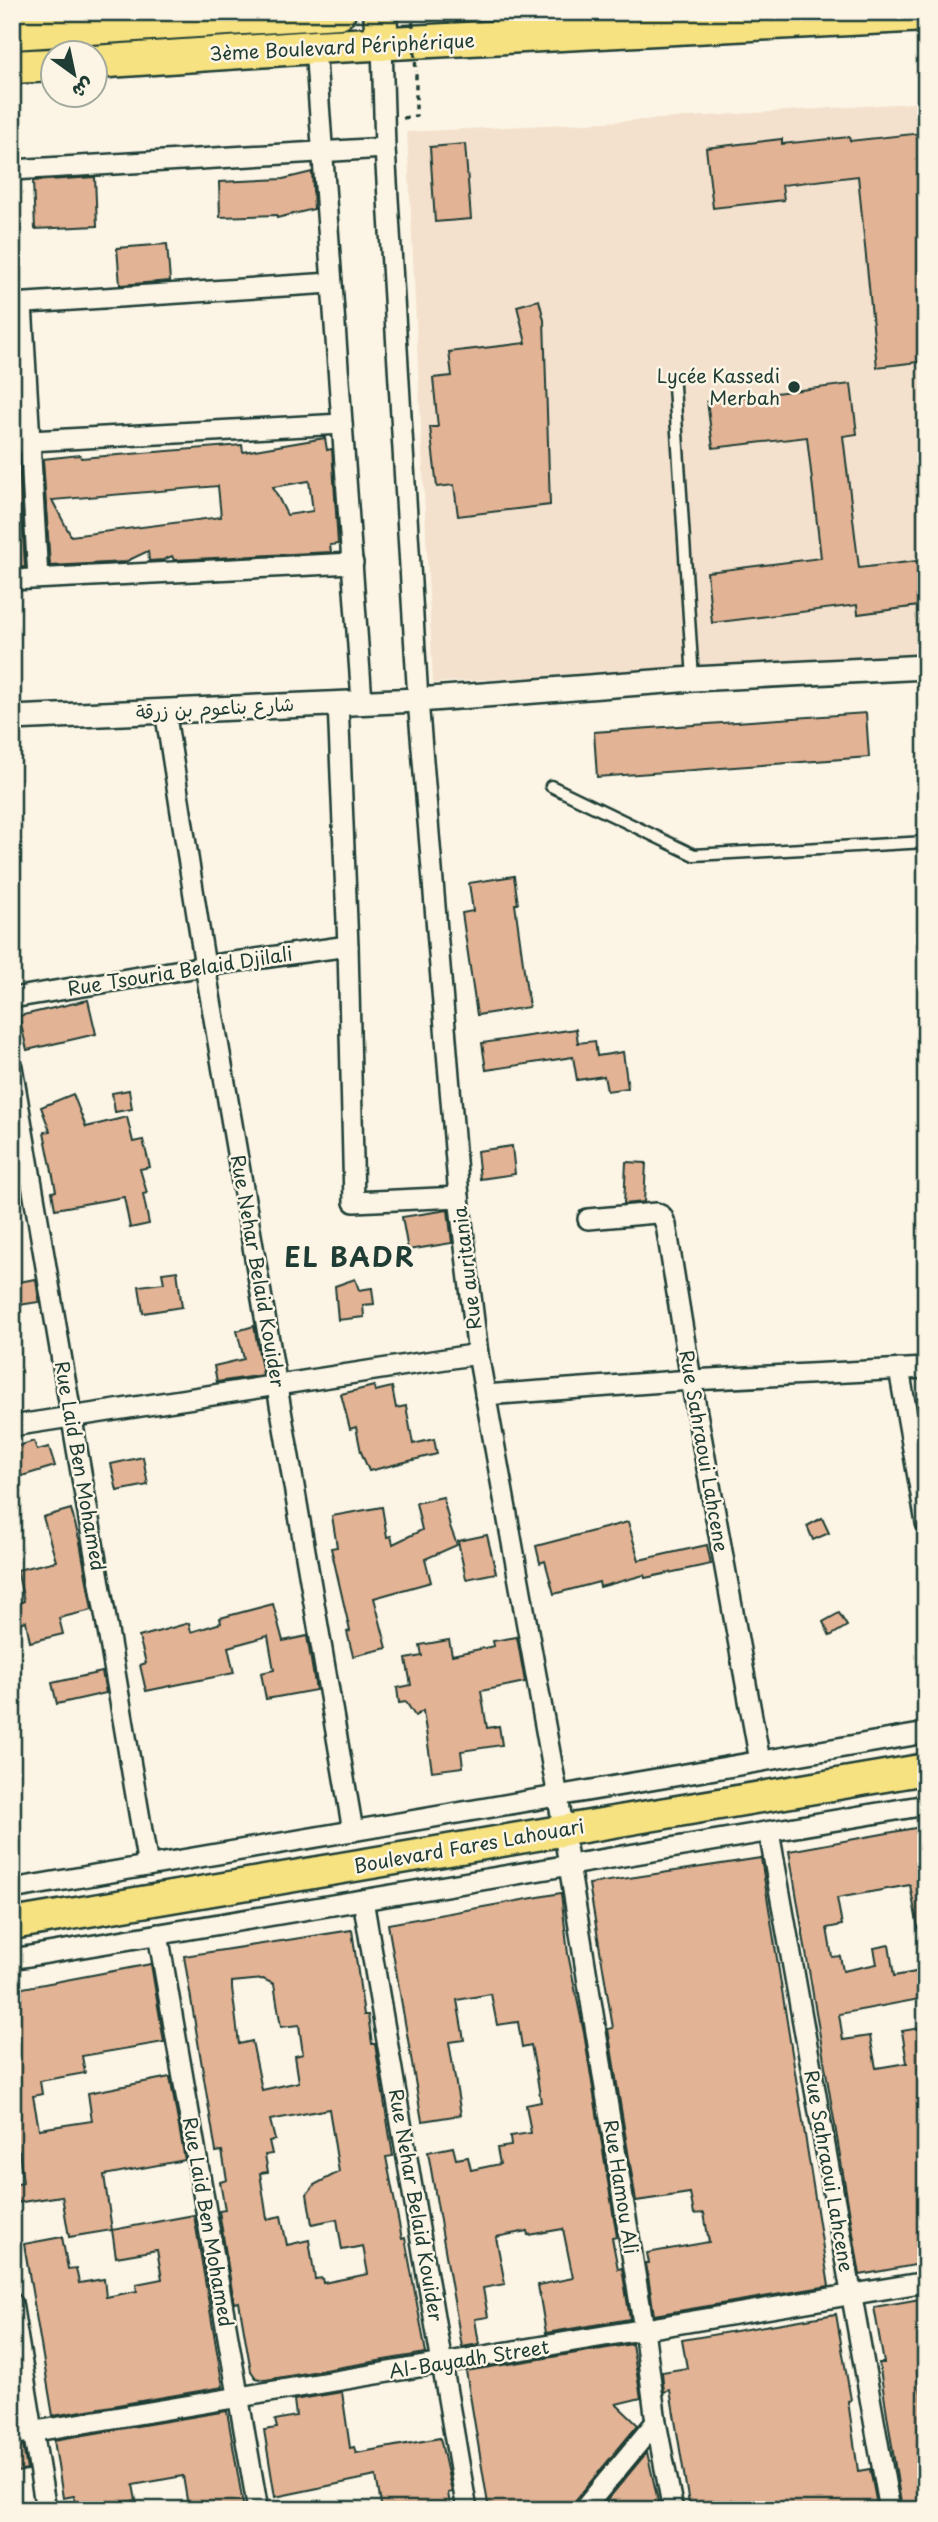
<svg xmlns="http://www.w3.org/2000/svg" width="938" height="2522" viewBox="0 0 938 2522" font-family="'Playpen Sans','Playpen Sans Arabic',sans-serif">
	<rect width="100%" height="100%" fill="#fcf5e5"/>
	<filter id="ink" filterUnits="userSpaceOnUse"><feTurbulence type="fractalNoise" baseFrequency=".0143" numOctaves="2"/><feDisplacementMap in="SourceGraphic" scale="14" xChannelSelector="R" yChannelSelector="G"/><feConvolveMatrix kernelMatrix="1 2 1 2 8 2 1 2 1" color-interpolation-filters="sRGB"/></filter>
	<g filter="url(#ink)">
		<polygon fill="#f4e1cd" points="926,102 926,653 433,683 407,132 643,120"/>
		<g fill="#e3b395" stroke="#1f3d34" stroke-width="2" fill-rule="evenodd">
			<polygon points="922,133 926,166 926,361 877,367 858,176 782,185 784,200 713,208 706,148 782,139 782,144 849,137 850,141"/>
			<polygon points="465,144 471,219 435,222 430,147"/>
			<polygon points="312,172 314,209 277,218 277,215 220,217 219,182 283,179"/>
			<polygon points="95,177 97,226 35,229 33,181"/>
			<polygon points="167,244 170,281 120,285 117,248"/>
			<polygon points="539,300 544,320 550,505 458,516 454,485 437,487 430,427 438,427 433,378 452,376 449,352 526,343 517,306"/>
			<polygon points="851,384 857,434 843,436 859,568 926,560 926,605 858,614 857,605 712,623 707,572 821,558 807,437 713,448 707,401"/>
			<path d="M325,438L327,450L332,449L338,544L330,545L331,552L174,560L172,556L163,560L149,561L148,551L125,562L50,566L43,459L80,455L81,458L242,445L243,452ZM309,481L313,511L287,515L273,487ZM218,486L221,517L71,536L52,500Z"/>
			<polygon points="12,461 19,461 25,567 12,568"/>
			<polygon points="866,713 869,757 597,777 594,732"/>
			<polygon points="514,876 518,904 515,904 529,1007 477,1015 462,913 473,911 469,883"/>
			<polygon points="88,1000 96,1034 27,1050 19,1016"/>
			<polygon points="576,1029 578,1043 595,1041 597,1056 623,1052 628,1088 607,1091 604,1076 577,1080 573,1057 486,1070 482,1043"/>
			<polygon points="129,1090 132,1109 115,1112 112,1093"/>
			<polygon points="73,1094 86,1127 127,1117 133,1142 143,1140 150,1167 140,1169 147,1193 143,1194 149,1224 130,1228 124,1197 55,1209 52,1192 56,1191 44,1132 50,1131 41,1107"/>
			<polygon points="512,1146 515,1174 480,1179 477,1151"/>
			<polygon points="626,1162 646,1163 644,1202 624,1204"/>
			<polygon points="448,1210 452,1243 408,1250 402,1217"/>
			<polygon points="177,1271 182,1307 143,1313 139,1286 164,1283 162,1273"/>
			<polygon points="36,1279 39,1302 12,1306 12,1283"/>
			<polygon points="355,1279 359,1290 372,1288 374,1304 363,1305 364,1317 338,1320 335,1286"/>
			<polygon points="254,1326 263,1375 217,1382 214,1366 244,1359 237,1331"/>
			<polygon points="374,1386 375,1391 392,1387 396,1408 406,1406 413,1444 434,1439 437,1454 369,1471 361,1452 356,1427 350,1429 341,1394"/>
			<polygon points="34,1441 37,1450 49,1447 55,1466 12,1479 12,1448"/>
			<polygon points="143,1457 148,1485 117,1491 111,1464"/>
			<polygon points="443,1497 450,1526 457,1545 425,1559 431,1582 374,1598 387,1648 353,1656 347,1632 350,1631 331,1548 337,1547 332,1516 382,1507 387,1537 391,1536 393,1544 422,1530 416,1503"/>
			<polygon points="71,1509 80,1542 92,1610 59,1618 63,1634 30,1642 26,1621 18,1623 14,1604 24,1601 17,1570 56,1561 43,1517"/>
			<polygon points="822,1518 829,1533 813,1540 807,1526"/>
			<polygon points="628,1522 639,1560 707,1545 711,1564 645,1578 644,1575 600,1587 599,1582 554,1594 545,1561 540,1563 536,1546"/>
			<polygon points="487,1535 496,1573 466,1579 458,1541"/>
			<polygon points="273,1604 283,1641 307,1636 316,1690 266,1699 261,1673 274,1670 268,1636 228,1647 234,1673 146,1691 140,1665 146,1663 139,1637 189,1623 191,1632 221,1623 220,1618"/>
			<polygon points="839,1613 847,1626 830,1636 823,1622"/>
			<polygon points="517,1637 525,1682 481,1691 487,1728 499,1726 502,1745 461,1751 463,1767 432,1771 423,1711 415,1716 406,1702 399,1703 397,1688 411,1685 406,1659 422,1656 420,1645 449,1640 452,1655 494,1646 493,1641"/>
			<polygon points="102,1672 106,1693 57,1704 52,1683"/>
			<polygon points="926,1826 926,1927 918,1928 910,1885 837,1898 842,1925 827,1928 832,1957 840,1956 843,1971 877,1964 874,1948 889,1945 894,1976 921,1971 925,1998 839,2014 843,2040 870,2036 876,2068 907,2063 902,2031 926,2027 926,2105 919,2106 926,2144 926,2263 860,2275 789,1851"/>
			<polygon points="761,1858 829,2286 654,2315 646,2263 649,2263 647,2253 709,2242 704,2213 694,2214 690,2193 636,2201 608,2029 613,2028 589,1884"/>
			<polygon points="561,1893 568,1954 584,2033 617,2237 612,2238 618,2269 622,2268 630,2319 546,2333 538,2285 573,2278 563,2229 528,2235 527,2231 496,2237 505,2284 483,2288 488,2317 475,2319 479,2344 462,2347 428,2152 453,2147 456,2159 468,2157 471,2170 500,2164 497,2148 511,2146 510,2136 531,2133 526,2105 541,2102 536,2071 531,2045 522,2047 518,2022 497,2025 491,1994 457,2000 464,2040 449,2042 461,2115 422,2121 388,1924"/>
			<path d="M352,1930L364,2015H368L372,2044H375L393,2156L386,2157L402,2239L405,2238L426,2353L265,2380L256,2378L251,2371L239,2302L234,2303L219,2211L225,2210L220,2182L227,2180L222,2151L216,2152L184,1956ZM263,1979L274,1984L281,2027L299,2025L303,2054L295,2056L299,2082L262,2090L252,2041L239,2044L232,1988V1982ZM329,2109L339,2172L314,2185L307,2194L312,2224L337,2219L342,2250L363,2246L368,2274L323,2283L322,2278L315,2279L309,2240L287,2245L281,2216L267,2219L260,2173L268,2172L265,2155L272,2154L269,2141L275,2140L270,2120Z"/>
			<polygon points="151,1964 164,2042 82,2056 85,2073 40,2081 42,2094 33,2096 39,2129 92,2121 88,2093 170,2077 185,2160 104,2175 112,2230 69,2237 62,2196 15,2203 12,2185 23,2183 19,2151 12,2152 12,1990"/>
			<polygon points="194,2215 223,2387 53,2416 24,2244 62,2237 68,2269 76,2268 79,2283 104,2279 106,2297 137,2291 136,2284 162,2279 157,2250 116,2257 112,2230"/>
			<polygon points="926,2298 926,2370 917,2371 923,2403 926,2403 926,2510 902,2510 879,2363 884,2363 874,2307"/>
			<polygon points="836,2314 851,2400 848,2401 858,2471 870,2469 878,2510 690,2510 670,2390 664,2392 662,2372 687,2368 682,2340"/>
			<polygon points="632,2344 641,2398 616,2404 638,2425 574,2502 571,2510 489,2510 466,2371"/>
			<polygon points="342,2392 350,2448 354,2447 356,2453 440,2438 452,2492 448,2493 451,2510 382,2510 376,2476 275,2497 264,2430 277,2428 275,2420 296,2416 294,2400"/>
			<polygon points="227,2411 244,2510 202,2510 201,2503 188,2506 183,2476 133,2485 136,2500 125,2502 127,2510 76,2510 74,2496 63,2498 54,2440"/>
			<polygon points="23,2446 27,2470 12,2473 12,2447"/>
			<polygon points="647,2452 660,2510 599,2510"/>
		</g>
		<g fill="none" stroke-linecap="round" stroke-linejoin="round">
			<g stroke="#1f3d34" stroke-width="15">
				<g id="service">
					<polyline points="674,386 693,679"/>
					<polyline points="551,786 694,855 926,842"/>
				</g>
			</g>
			<g stroke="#1f3d34" stroke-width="24">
				<g id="minor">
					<polyline points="382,44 385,148 418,700 459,1197 478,1354 558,1797 644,2329 656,2422 673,2510"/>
					<polyline points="315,47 362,701"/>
					<polyline points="12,170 385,148"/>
					<polyline points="12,304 331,283"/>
					<polyline points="22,304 38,578"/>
					<polyline points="12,442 342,424"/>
					<polyline points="12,580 353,563"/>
					<polyline points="338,702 348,946 354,1202 459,1197"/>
					<polyline points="165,710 205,966 353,1831"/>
					<polyline points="12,998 205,966 348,946"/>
					<polyline points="12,1067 148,1866"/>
					<polyline points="588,1219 656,1213 662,1216 666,1225 691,1380 760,1761"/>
					<polyline points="899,1369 926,1523"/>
					<polyline points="485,1395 691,1380 926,1368"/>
					<polyline points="12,1426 478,1354"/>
					<polyline points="769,1832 890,2510"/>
					<polyline points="12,1889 926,1733"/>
					<polyline points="363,1900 467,2510"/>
					<polyline points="158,1934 258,2510"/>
					<polyline points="12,1959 926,1805"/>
					<polyline points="12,2303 46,2510"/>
					<polyline points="12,2435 926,2282"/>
					<polyline points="583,2510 656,2422"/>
				</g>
			</g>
			<g stroke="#1f3d34" stroke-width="28">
				<polyline id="tertiary" points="12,718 418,700 693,679 926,667"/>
			</g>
			<g stroke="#1f3d34" stroke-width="35">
				<polyline id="primary" points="12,1924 926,1769"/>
			</g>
			<g stroke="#1f3d34" stroke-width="37">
				<g id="trunk">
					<polyline points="380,12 382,44"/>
					<polyline points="12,33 339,12"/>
					<polyline points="94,62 315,47 926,15"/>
					<polyline points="12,67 52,65"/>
				</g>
			</g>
			<polyline stroke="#1f3d34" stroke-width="3.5" stroke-dasharray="5 5" stroke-linecap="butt" points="403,118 416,116 416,72"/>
			<use href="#service" stroke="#fcf5e5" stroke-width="10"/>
			<use href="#minor" stroke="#fcf5e5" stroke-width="19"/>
			<use href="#tertiary" stroke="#fcf5e5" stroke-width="23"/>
			<use href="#primary" stroke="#f7e281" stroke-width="30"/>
			<use href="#trunk" stroke="#f7e281" stroke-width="32"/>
			<polyline stroke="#1f3d34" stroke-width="3.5" stroke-dasharray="5 5" stroke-linecap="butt" points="412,12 416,72"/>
		</g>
	</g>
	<circle fill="#1f3d34" stroke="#fcf5e5" stroke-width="2.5" cx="794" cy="387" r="7"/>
	<g text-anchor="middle" stroke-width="5" stroke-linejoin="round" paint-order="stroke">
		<g font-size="19" fill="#1f3d34" stroke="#fcf5e5">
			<text transform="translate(342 47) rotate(-3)" y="7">3ème Boulevard Périphérique</text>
			<text transform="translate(215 708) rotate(-3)" y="7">شارع بناعوم بن زرقة</text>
			<text transform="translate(180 971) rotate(-9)" y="7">Rue Tsouria Belaid Djilali</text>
			<text transform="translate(467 1268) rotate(-97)" y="7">Rue auritania</text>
			<text transform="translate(258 1271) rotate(80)" y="7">Rue Nehar Belaid Kouider</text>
			<text transform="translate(704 1451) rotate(80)" y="7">Rue Sahraoui Lahcene</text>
			<text transform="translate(80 1466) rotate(80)" y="7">Rue Laid Ben Mohamed</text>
			<text transform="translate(469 1846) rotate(-10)" y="7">Boulevard Fares Lahouari</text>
			<text transform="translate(829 2171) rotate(80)" y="7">Rue Sahraoui Lahcene</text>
			<text transform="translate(621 2187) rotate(81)" y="7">Rue Hamou Ali</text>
			<text transform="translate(416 2205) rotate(80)" y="7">Rue Nehar Belaid Kouider</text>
			<text transform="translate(208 2222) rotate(80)" y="7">Rue Laid Ben Mohamed</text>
			<text transform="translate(469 2359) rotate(-9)" y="7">Al-Bayadh Street</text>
		</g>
		<g font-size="19" fill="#1f3d34" stroke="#fcf5e5" text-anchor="end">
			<text x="780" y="383">Lycée Kassedi<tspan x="780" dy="22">Merbah</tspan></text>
		</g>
		<g font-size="26" font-weight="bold" letter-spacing="2" fill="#1f3d34" stroke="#fcf5e5">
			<text x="350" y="1267">EL BADR</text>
		</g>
	</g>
	<rect width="938" height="2522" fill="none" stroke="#fcf5e5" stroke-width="42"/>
	<rect x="21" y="21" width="896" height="2480" fill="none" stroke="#1f3d34" stroke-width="2.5" filter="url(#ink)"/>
	<g transform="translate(74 74) rotate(147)"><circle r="33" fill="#fcf5e5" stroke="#a4ab9e" stroke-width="2"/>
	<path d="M0-5L12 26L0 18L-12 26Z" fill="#1f3d34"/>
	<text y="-10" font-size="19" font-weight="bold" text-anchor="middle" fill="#1f3d34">ش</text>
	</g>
</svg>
